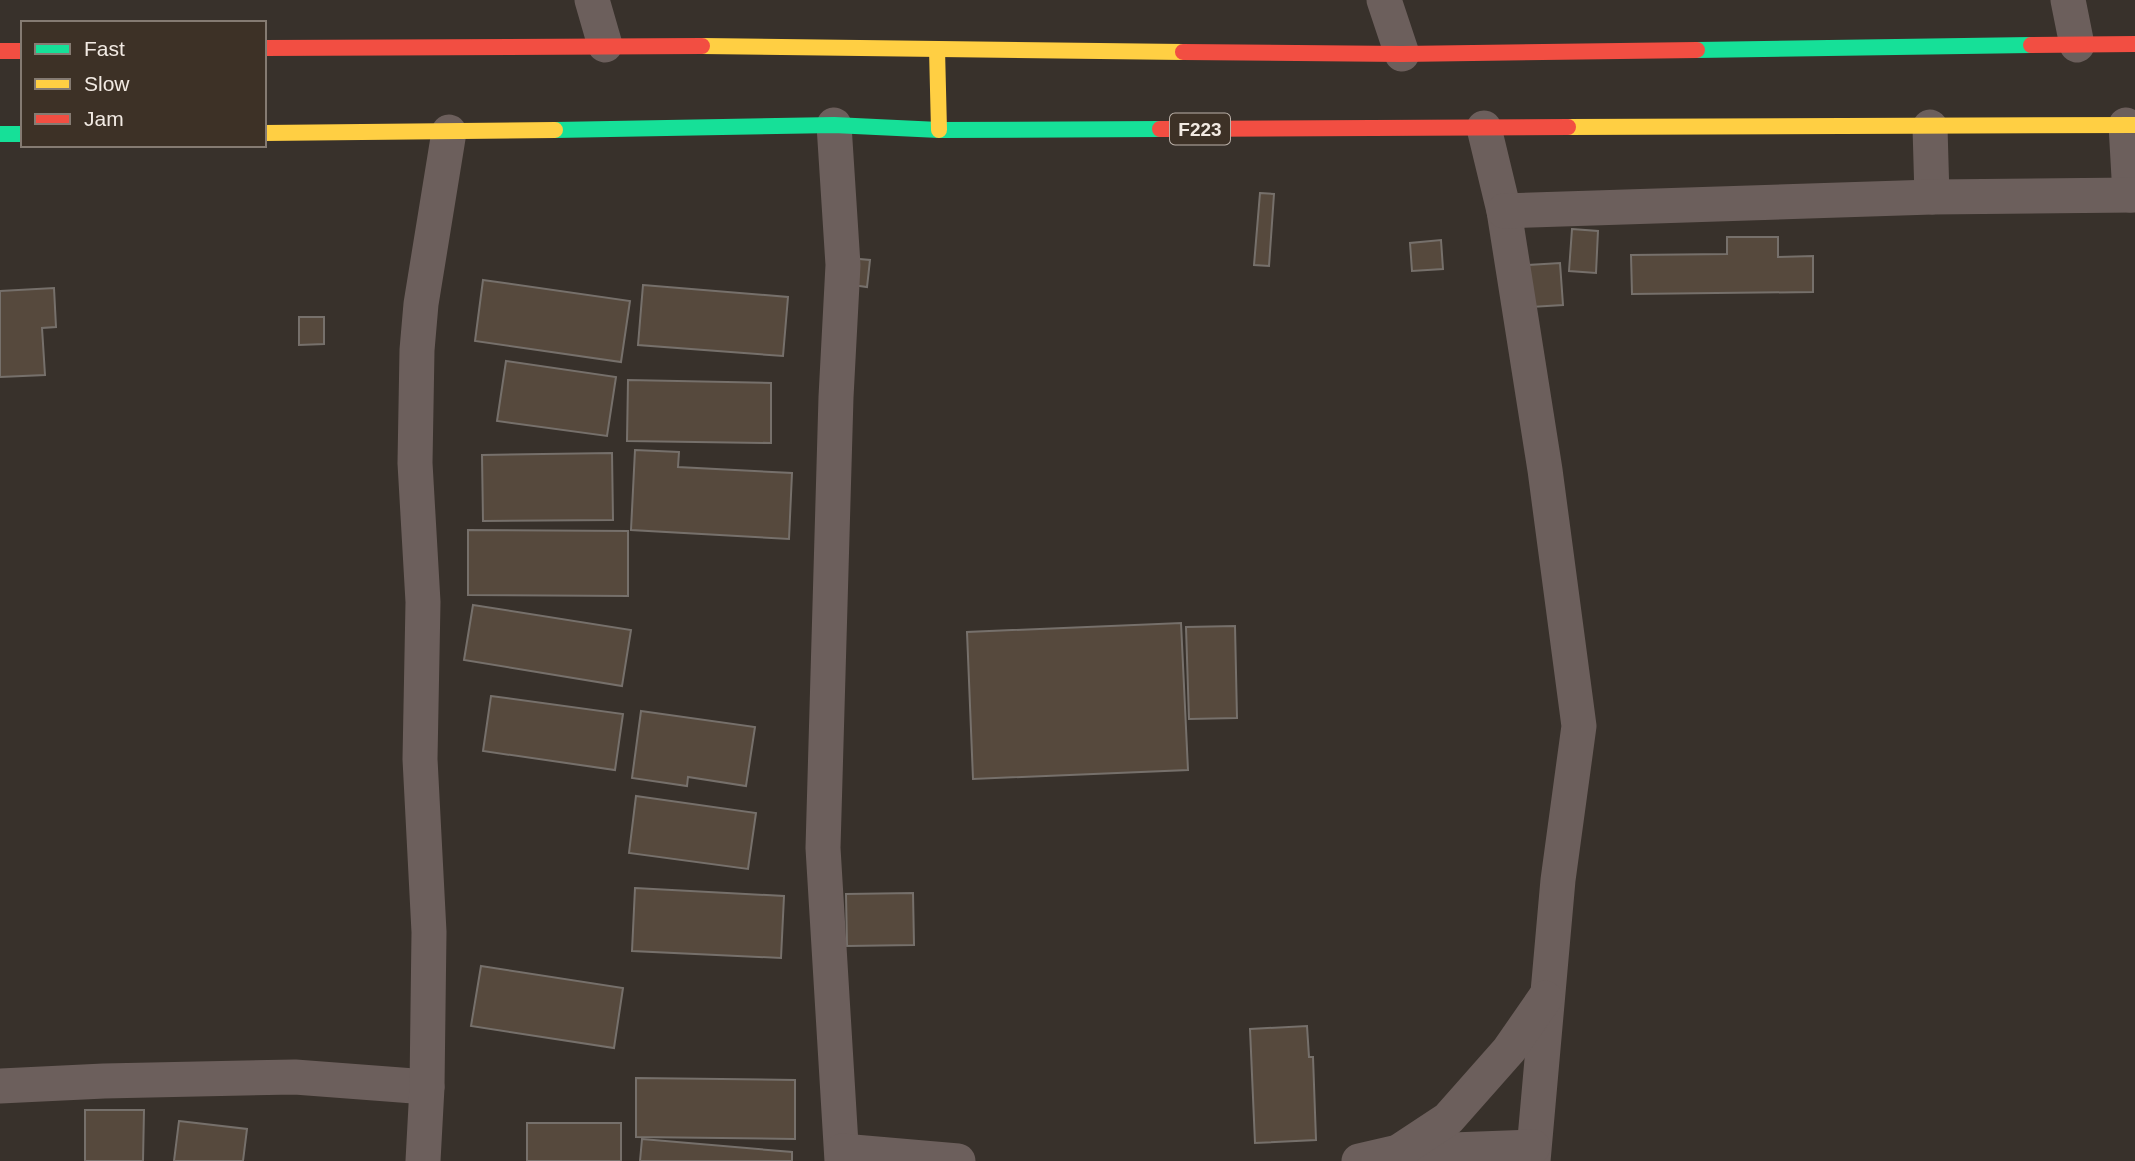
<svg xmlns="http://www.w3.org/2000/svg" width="2135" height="1161" viewBox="0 0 2135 1161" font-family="Helvetica,sans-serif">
	<rect width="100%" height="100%" fill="#38312b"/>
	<g fill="#56493d" stroke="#76706b" stroke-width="2">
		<polygon points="1260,193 1274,194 1269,266 1254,265"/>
		<polygon points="1572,229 1598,231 1596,273 1569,271"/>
		<polygon points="1727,237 1778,237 1778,257 1813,256 1813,292 1632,294 1631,255 1727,254"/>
		<polygon points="1441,240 1443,269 1412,271 1410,243"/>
		<polygon points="848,258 870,260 867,287 845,284"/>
		<polygon points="1560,263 1563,305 1531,307 1528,265"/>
		<polygon points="483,280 630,301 621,362 475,341"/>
		<polygon points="643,285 788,297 783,356 638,345"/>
		<polygon points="54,288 56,327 42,328 45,375 0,377 0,291"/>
		<polygon points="299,317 324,317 324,344 299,345"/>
		<polygon points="506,361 616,377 607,436 497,421"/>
		<polygon points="628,380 771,383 771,443 627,441"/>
		<polygon points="635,450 679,452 678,467 792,473 789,539 631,530"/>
		<polygon points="612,453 613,520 483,521 482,455"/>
		<polygon points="468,530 628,531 628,596 468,595"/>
		<polygon points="473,605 631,630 622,686 464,660"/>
		<polygon points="1181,623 1188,770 973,779 967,632"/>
		<polygon points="1235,626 1237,718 1189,719 1186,627"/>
		<polygon points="491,696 623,714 615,770 483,751"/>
		<polygon points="641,711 755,727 746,786 688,777 687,786 632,778"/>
		<polygon points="636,796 756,813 748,869 629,853"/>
		<polygon points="635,888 784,896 781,958 632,951"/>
		<polygon points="913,893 914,945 847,946 846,894"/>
		<polygon points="481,966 623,988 614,1048 471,1026"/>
		<polygon points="1307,1026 1309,1057 1313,1057 1316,1140 1255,1143 1250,1029"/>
		<polygon points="636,1078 795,1080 795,1139 636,1137"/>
		<polygon points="85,1110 144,1110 143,1161 85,1161"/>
		<polygon points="179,1121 247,1129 243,1161 174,1161"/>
		<rect x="527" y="1123" width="94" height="38"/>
		<polygon points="642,1139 792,1152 792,1161 640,1161"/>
	</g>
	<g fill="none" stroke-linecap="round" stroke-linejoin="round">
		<g stroke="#6c5f5c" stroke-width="35">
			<polyline points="592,0 605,45"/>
			<polyline points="1384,0 1402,54"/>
			<polyline points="2068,0 2077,45"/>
			<polyline points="834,125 843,265 836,397 823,848 842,1161"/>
			<polyline points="2126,125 2130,195"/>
			<polyline points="1930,127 1932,197"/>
			<polyline points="1484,128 1504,211 1545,470 1579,726 1558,880 1533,1161"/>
			<polyline points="1504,211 1932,197 2135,195"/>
			<polyline points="0,1086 104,1081 295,1077 427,1087"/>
			<polyline points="842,1151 958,1161"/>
			<polyline points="1398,1152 1533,1147"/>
			<polyline points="423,1161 427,1087 429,932 420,759 423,602 415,463 417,350 421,304 449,132"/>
			<polyline points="1359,1161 1398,1152 1448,1119 1509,1050 1545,998"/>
		</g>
		<g stroke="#16e098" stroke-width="16">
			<polyline points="1697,50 2031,45"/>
			<polyline points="555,130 834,125 939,130 1160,129"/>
			<polyline points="0,134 23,134"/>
		</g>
		<g stroke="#ffcf43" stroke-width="16">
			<polyline points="702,46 1183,52"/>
			<polyline points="937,49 939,130"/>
			<polyline points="1568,127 2135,125"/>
			<polyline points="264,133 555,130"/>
		</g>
		<g stroke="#f24e42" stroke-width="16">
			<polyline points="2031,45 2135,44"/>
			<polyline points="264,48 702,46"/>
			<polyline points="0,51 23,51"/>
			<polyline points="1183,52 1402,54 1697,50"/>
			<polyline points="1160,129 1568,127"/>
		</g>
	</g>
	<g text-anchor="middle" stroke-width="6" stroke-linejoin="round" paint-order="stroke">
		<rect fill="#3d3126" stroke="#bcb2aa" stroke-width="2" x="1170" y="113.5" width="60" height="31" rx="5"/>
		<g font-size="19" font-weight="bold" fill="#f2eae3">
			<text x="1200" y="136">F223</text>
		</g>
	</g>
	<rect x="21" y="21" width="245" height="126" fill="#3d3126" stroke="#857b72" stroke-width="2"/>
	<rect x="35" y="44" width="35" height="10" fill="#16e098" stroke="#857b72" stroke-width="2"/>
	<text x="84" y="56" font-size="21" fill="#f2eae3">Fast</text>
	<rect x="35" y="79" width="35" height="10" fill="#ffcf43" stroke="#857b72" stroke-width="2"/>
	<text x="84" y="91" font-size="21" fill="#f2eae3">Slow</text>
	<rect x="35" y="114" width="35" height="10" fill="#f24e42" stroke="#857b72" stroke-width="2"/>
	<text x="84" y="126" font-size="21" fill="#f2eae3">Jam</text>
</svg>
